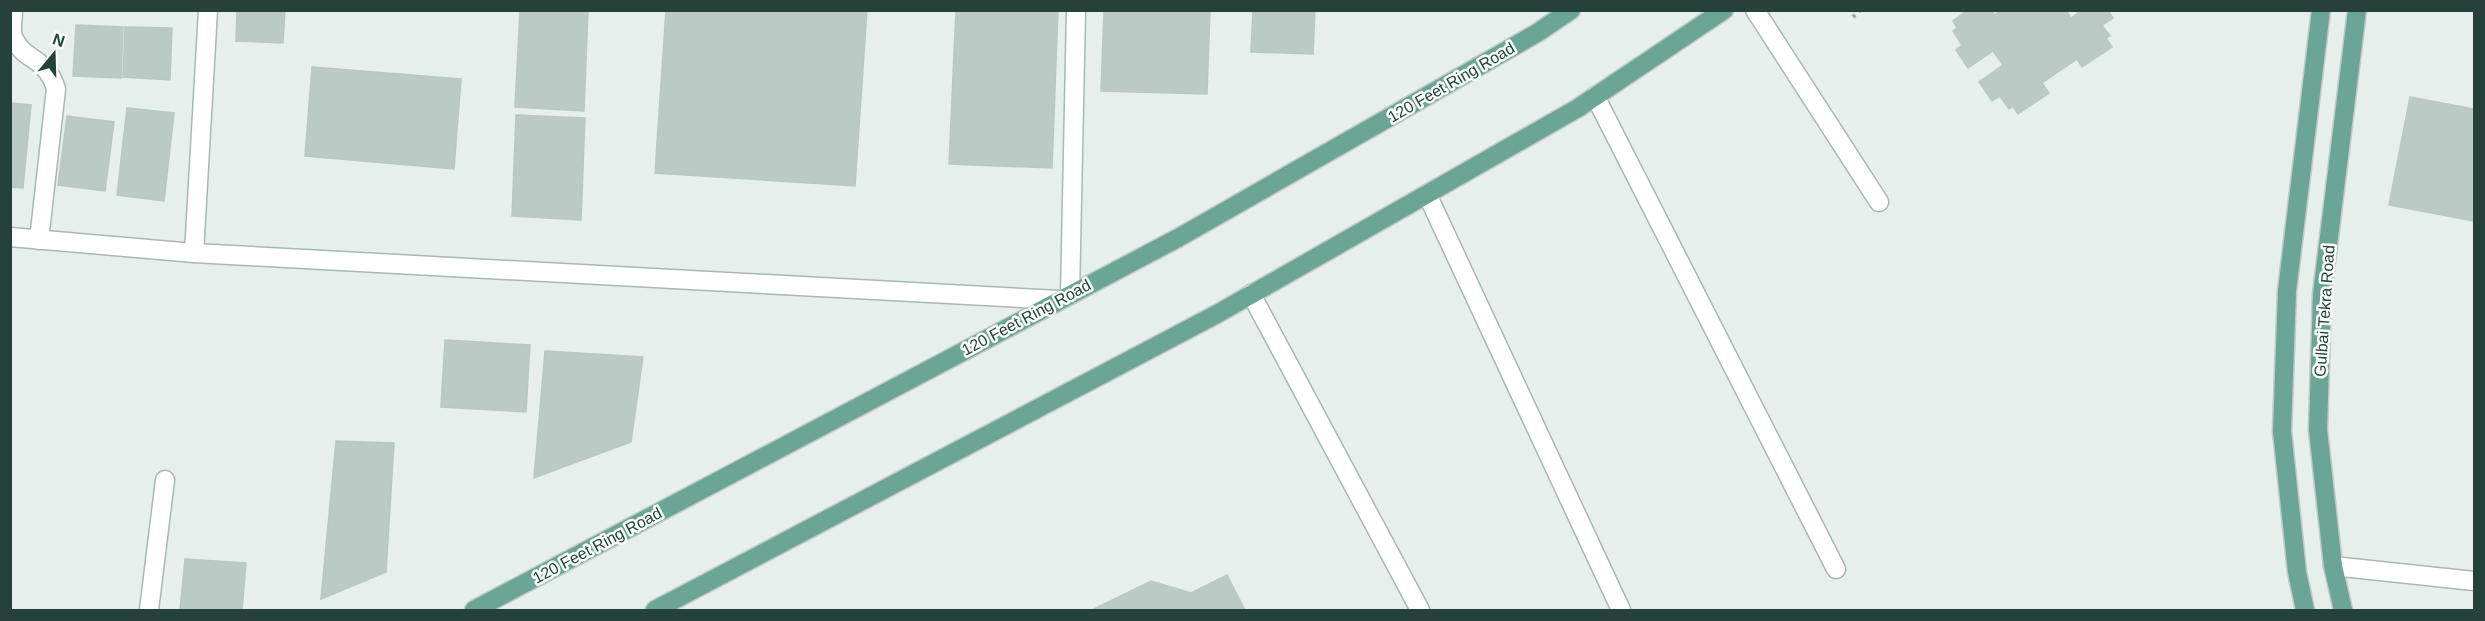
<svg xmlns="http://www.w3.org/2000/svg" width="2485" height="621" viewBox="0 0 2485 621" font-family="Arial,sans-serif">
	<rect width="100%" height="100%" fill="#e6efeb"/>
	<g fill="#bbcac4" stroke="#b8c9c2" stroke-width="1.5">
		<polygon points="237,10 285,10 283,43 236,41"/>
		<polygon points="520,10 588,10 584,111 515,107"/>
		<polygon points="666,10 867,10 855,186 655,173"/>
		<polygon points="956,10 1058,10 1052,168 949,164"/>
		<polygon points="1104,10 1210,10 1207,94 1101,91"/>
		<polygon points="1253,10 1315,10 1313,54 1251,52"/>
		<polygon points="1968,10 1991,10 1995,15 2001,10 2066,10 2071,18 2082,10 2108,10 2113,18 2102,25 2110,36 2106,38 2112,47 2082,67 2077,59 2042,83 2049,93 2018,114 2013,106 2009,109 2000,96 1992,101 1979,82 2003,65 1993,51 1968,68 1956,50 1962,45 1953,31 1957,28 1953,21"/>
		<polygon points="76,25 123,27 121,78 73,76"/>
		<polygon points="125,27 172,28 170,80 123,77"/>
		<polygon points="312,67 461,79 454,169 305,156"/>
		<polygon points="2410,97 2474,109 2474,221 2389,205"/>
		<polygon points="10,103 31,105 23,188 10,187"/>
		<polygon points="127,108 174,113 164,201 117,195"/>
		<polygon points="516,115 585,118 581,220 512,216"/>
		<polygon points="67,116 114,122 105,191 58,185"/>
		<polygon points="445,340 530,345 526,412 441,407"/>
		<polygon points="545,351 643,357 631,442 534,478"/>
		<polygon points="336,441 394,443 386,572 321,599"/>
		<polygon points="185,559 246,563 242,610 180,610"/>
		<polygon points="1227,575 1245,610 1092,610 1151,581 1191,593"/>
	</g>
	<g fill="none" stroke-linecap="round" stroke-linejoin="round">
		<g stroke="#a8b8b2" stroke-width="21">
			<g id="minor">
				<path d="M13,10C13,19 10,32 14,39C25,62 46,56 56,89L39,240"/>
				<polyline points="1755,10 1879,202"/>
				<polyline points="1595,96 1836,569"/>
				<polyline points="1427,194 1621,610"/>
				<polyline points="10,237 194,253 1059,300"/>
				<polyline points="194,253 208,10"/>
				<polyline points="1251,294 1420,610"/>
				<polyline points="1070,295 1076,10"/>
				<polyline points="2333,566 2474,581"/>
				<polyline points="149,610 165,480"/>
			</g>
		</g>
		<g stroke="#c2cac8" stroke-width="21">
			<g id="major">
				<polyline points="474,610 1178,238 1537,33 1571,10"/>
				<polyline points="655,610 1217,314 1578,108 1724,10"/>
				<polyline points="2305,610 2297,572 2282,431 2287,291 2321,10"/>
				<polyline points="2343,610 2333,566 2318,430 2322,294 2357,10"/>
			</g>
		</g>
		<polyline stroke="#86b3a5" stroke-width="4" stroke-dasharray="3 4.5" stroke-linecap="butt" points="1853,17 1860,10"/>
		<use href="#minor" stroke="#fff" stroke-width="18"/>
		<use href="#major" stroke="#6aa596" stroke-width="18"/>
	</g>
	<g text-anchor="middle" stroke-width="5" stroke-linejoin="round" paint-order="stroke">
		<g font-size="16" fill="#24423a" stroke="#f7fbf9">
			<text transform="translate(1451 82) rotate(-30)" y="6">120 Feet Ring Road</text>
			<text transform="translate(2324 311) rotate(-86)" y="6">Gulbai Tekra Road</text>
			<text transform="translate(1026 317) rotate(-28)" y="6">120 Feet Ring Road</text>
			<text transform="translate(597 545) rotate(-28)" y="6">120 Feet Ring Road</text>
		</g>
	</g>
	<rect width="2485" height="621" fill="none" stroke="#24423a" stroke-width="24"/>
	<g transform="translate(54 54) rotate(19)" stroke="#f7fbf9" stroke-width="4.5" paint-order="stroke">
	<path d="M0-4.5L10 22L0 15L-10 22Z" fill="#24423a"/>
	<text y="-9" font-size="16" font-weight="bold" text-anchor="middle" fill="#24423a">N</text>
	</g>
</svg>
